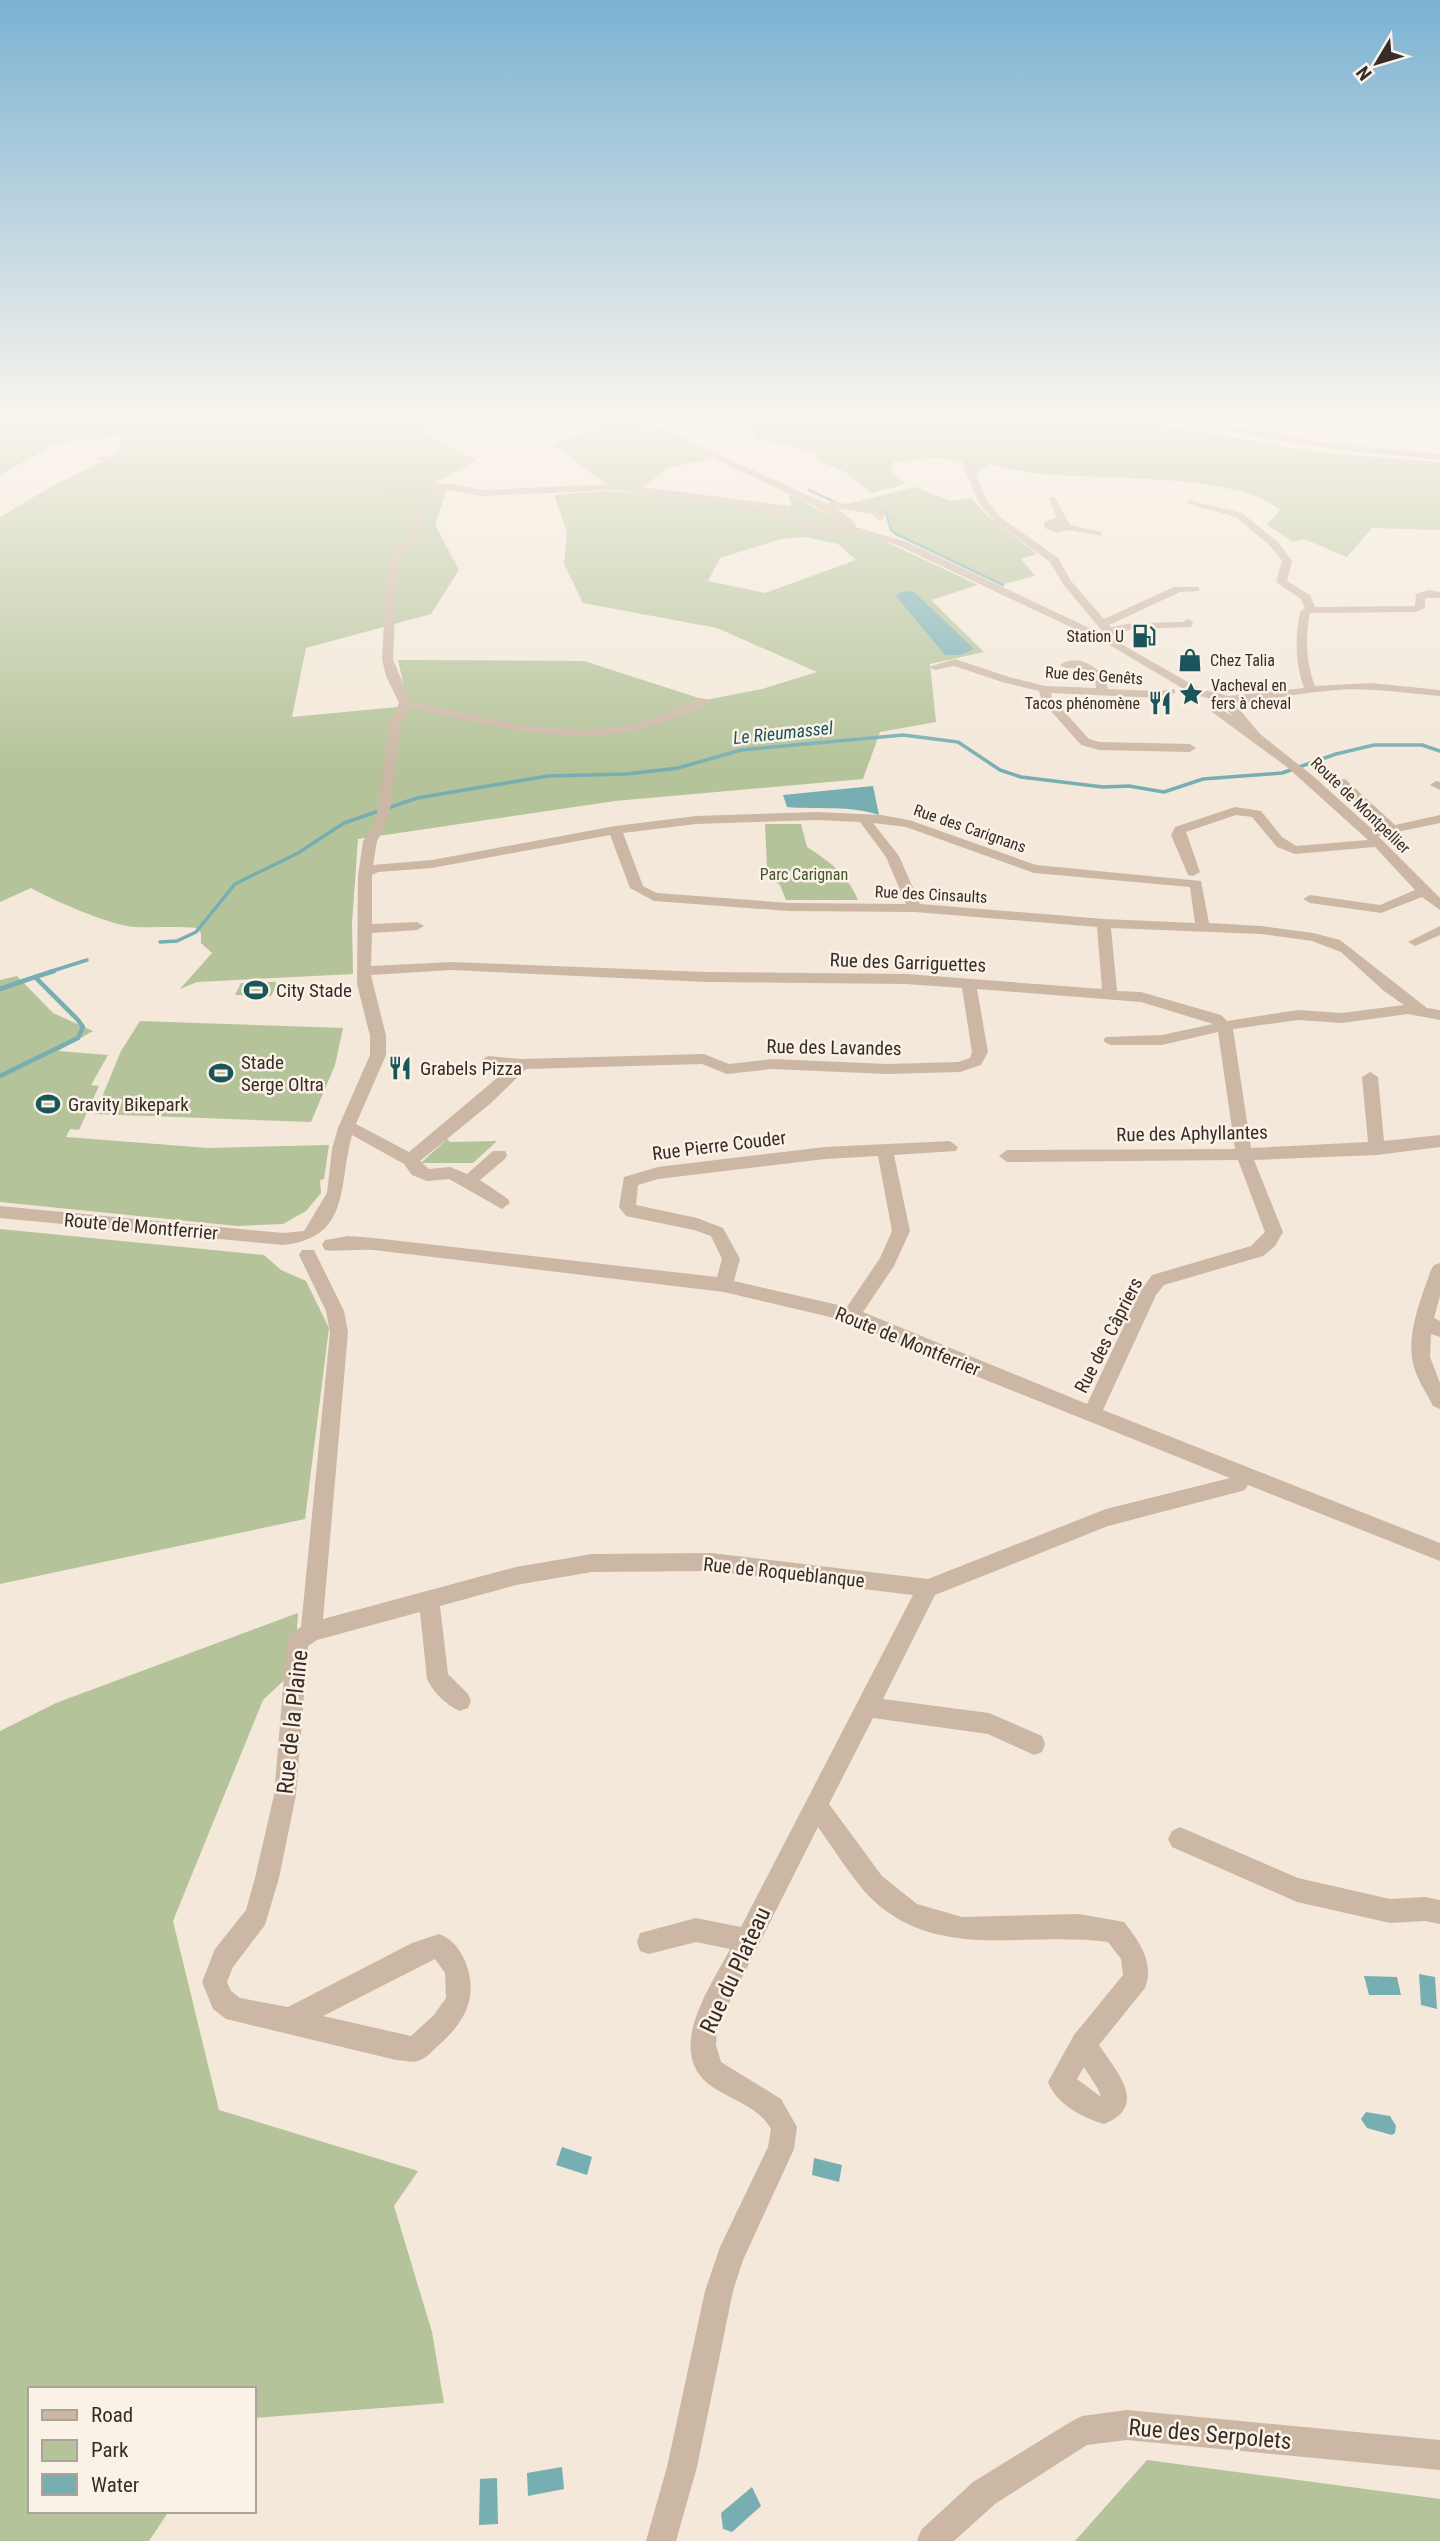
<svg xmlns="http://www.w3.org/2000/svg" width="1440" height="2541" viewBox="0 0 1440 2541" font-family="'Roboto Condensed',sans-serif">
	<rect width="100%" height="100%" fill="#f3e8da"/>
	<g fill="#b4c399" fill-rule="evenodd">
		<path d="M0,417H456L424,434L476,460L436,483L446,492L435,525L459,570L431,614L306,648L292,717L408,706L398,660L584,661L705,700L762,689L817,672L717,628L583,603L564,564L567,532L554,495L606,491L635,493L641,487L606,484L553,444L599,429L575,417H626L713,458L669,468L642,487L790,506L791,502L788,497L792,495L844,524L845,528L867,533L978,585L931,600L984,652L930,664L936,722L880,732L863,779L615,801L358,839L352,923L353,974L197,982L180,989L212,953L201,943V933L197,928C176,926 156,928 135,927C112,926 52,900 31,888L0,902V517L49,488L117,454L121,435L55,444L0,475ZM805,537L838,544L856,560L765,593L708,581L720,558L781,539Z"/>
		<path d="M678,417H1120L1315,452L1440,462V530L1372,528L1347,557L1304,539L1293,542L1267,525L1280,510C1241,475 1112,479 1058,475C1035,474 1012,470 989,464L978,473L969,472L964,462L936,458L893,462L891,472L906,484L871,493L845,472L819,461L815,453L758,439L744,425L710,423Z"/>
		<polygon points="915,487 951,501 971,498 990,518 1037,554 1021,559 1035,576 1003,584 897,534 891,530 884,512 843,505"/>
		<path d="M765,824H801L807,847C829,861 848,875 858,900H786L780,885L769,878L771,870L767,868Z"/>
		<polygon points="17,976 53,1013 93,1031 58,1051 108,1055 91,1085 99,1086 79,1130 70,1129 66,1137 208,1148 329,1145 324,1179 320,1180 321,1193 306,1211 283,1224 237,1226 0,1202 0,980"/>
		<polygon points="275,982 277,984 271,996 235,995 241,983"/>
		<polygon points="140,1021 343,1028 335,1065 311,1122 95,1114 121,1051"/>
		<polygon points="447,1139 450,1142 497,1141 473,1163 421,1163"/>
		<polygon points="0,1229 264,1255 281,1270 306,1281 329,1328 305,1519 0,1584"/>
		<polygon points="298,1613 294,1671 263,1700 173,1921 219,2110 418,2171 394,2206 432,2332 444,2403 254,2418 254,2389 30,2389 30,2511 169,2511 149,2541 0,2541 0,1731 56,1703"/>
		<polygon points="1147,2460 1440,2499 1440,2541 1075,2541"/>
	</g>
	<g fill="#77aeb2">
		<polygon points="911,591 915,593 974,649 961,655 945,655 896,596 899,593"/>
		<path d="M873,786L879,815C850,805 817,810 787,807L783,795Z"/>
		<polygon points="1419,1974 1435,1977 1437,2009 1421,2005"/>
		<polygon points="1364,1976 1397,1977 1401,1995 1369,1995"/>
		<polygon points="1366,2112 1390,2116 1396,2126 1395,2133 1392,2135 1367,2128 1361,2119"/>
		<polygon points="562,2147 592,2157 587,2175 556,2165"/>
		<polygon points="814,2158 842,2165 839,2182 812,2175"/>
		<polygon points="562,2467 564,2489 528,2496 527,2473"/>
		<polygon points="497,2478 498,2524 479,2525 480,2479"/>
		<polygon points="752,2487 761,2506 732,2532 723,2529 721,2513"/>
	</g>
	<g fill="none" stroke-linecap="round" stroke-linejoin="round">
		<g stroke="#77aeb2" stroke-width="2.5">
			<polyline points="809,490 837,503"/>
			<polyline points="862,508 886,513 891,530 896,534 1003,585"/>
		</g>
		<g stroke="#77aeb2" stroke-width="3.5">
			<polyline points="160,942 177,941 196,932 235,884 298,853 344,823 417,798 548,776 627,774 678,768 741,750 903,735 958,742 1000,770 1021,777 1103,787 1129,786 1164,792 1203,779 1282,773 1336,754 1374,745 1422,745 1440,751"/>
			<polyline points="49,972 87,960"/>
		</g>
		<g stroke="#77aeb2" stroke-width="4.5">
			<polyline points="0,989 35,977"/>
			<polyline points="0,1076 78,1038 83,1027 78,1020 35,977 54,971"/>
		</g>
		<g fill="#ccb7a5" fill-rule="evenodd">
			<path d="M626,417H637L827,504L832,501L884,512V518L879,521L872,514L836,508L853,521L856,527L907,542L1100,633L1102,631L1063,584L1050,562L994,521L978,502L962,462L970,460L986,499L1000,517L1058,558L1071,581L1104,619L1174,587H1199V591L1180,592L1109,625L1111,627L1132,623L1183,622L1188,619L1193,622L1191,627L1132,629L1109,637L1200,689L1229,696L1304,688C1295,663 1295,638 1300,612L1305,608L1301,599L1276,582L1282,561L1270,546L1236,517L1188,504V500L1242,513L1278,542L1292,561L1287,581L1310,595L1315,607L1415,606L1416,594L1429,590L1440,592V598H1425V608L1416,612L1310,613C1305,637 1306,663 1315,686L1371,683L1440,690V696C1403,693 1364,686 1326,691C1295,694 1265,701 1234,703L1260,734L1313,776L1372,829L1383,827L1337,785V779H1345L1395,825L1440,815V823L1378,836L1440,898V910L1422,897L1381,913L1310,903L1303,899L1310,895L1380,905L1415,890L1375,847L1295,854L1277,847L1252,817L1236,815L1186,832L1200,872L1193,876L1188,875L1171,835L1175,827L1235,807L1261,811L1282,837L1296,846L1368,840L1287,767L1212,712L1210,710L1216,706L1232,716L1220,701L1192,694L1113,647L899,546L865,534H826L812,531L761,509L615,490L483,496L447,490L420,526L419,537L402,555L397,571L393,659L410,701C485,717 564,741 642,722C662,717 682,706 701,698L711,700C702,708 688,712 678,717C590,755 498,727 409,707L401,725L391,804L386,825L377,841L373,865L432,860L615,826L696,816L816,812L881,815L909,820L1036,865L1201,881L1209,923L1261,926L1313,933L1340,940L1427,1008L1440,1010V1020L1408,1014L1342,1023L1298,1020L1233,1029L1251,1148L1368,1142L1362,1077L1370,1072L1378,1077L1384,1141L1440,1135V1147L1377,1155L1254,1160L1283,1232L1275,1246L1263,1256L1164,1285L1156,1295L1103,1410L1440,1543V1561L1248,1485L1245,1490L1238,1492L1108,1526L935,1595L883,1699L989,1713L1042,1736L1045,1744L1042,1752L1034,1755L988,1734L873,1718L829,1804L882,1876L917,1904L962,1917L1079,1914L1124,1922C1139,1941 1155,1963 1145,1988L1099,2045C1117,2072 1149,2106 1104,2124C1082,2117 1057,2105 1048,2082L1074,2035L1123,1975L1121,1959L1108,1942C1023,1930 932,1965 865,1892C848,1872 833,1848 818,1827L717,2027L716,2045L721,2062L781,2099L797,2127L794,2149L743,2260L733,2291L697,2467L676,2541H646L667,2467L705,2291L720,2247L768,2147L771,2129C760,2109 738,2102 719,2091C659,2058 709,1990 730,1949L696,1942L649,1954L640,1951L637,1942L640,1933L696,1918L741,1927L913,1595L712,1571L592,1572L516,1585L440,1606L448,1674L468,1694L471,1701L468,1708L460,1711C447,1706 433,1692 427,1679L420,1612L317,1640L308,1646L296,1795L279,1878L265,1925L233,1967L227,1982L231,1991L240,1998L288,2007L412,1943L439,1934C452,1939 459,1948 465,1961C479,1995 466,2021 440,2044C433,2050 427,2058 418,2061C411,2063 403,2060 396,2060L226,2019L213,2009L202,1982L215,1949L246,1910L255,1878L274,1795L287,1641L290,1634L301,1627L330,1332L326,1311L299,1255L302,1250H314L344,1311L348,1332L323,1619L516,1567L592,1554L712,1553L928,1579L1106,1509L1230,1478L966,1372L847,1321L724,1292L374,1250C361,1249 333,1252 325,1250L322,1245L325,1240L348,1236L374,1238L717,1277L722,1259L711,1236L694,1230L626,1216L619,1207L624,1177L658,1167L825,1147L950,1141L958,1147L956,1151L894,1155L910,1231L894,1266L863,1312L1087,1404L1140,1292L1152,1275L1251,1246L1265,1232L1238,1160L1007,1162L999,1156L1007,1150L1235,1149L1218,1032L1162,1045H1111L1106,1043L1103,1040L1106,1037L1162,1035L1213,1024L1141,1002L977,989L988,1052L981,1065L960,1072L887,1074L772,1069L727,1074L702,1064L526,1069L491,1103L420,1161L429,1169L450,1167L467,1174L493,1151H505L507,1155L505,1159L480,1180L508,1199L510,1203L502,1209L449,1179L427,1181L412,1175L404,1164L352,1135C338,1186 351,1238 283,1245L0,1218V1206L283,1233L304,1231L327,1193L332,1149L338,1128L370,1055V1036L357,984L358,876L363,841L374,825L379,804L389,725L399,703L386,676L382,659L387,571L392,555L409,536L410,526L437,490L388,489L374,485L364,478L336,474L299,473L269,481L150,461L101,462L96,459L98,457L150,455L269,475L299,467L336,468L370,474L388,483L453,484L483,490L615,484L763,503L818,526L847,528L817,507ZM816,820L860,822L886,857L906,904L789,903L657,893L643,886L623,833L696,824ZM873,823L906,827L1034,873L1190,887L1195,923L1104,919L920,904L899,856ZM610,835L630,888L654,901L789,911L915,912L1097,927L1102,989L906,974L706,972L452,962L371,966L372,933L417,930L424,926L417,922L372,924V875L378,872L432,868ZM1111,928L1261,934L1312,941L1341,952L1384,991L1404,1005L1342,1013L1298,1010L1227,1021L1221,1015L1141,992L1117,991ZM452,970L706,982L906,984L962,988L972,1052L970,1058L958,1062L887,1064L772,1059L729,1064L704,1054L522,1059L488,1056L480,1061L483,1065L509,1068L409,1152L356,1124L386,1055V1036L371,975ZM878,1156L892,1231L880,1258L847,1307L734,1281L740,1259L723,1228L697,1218L636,1205L638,1185L658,1179L825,1159ZM435,1959L445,1973L446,1998L433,2016L411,2036L323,2016ZM1084,2067L1098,2089L1101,2097L1077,2079Z"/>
			<polygon points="1150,417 1169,417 1269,433 1254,417 1263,417 1281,435 1340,444 1440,454 1440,460 1340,450 1154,420"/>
			<polygon points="1049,497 1055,497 1070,525 1101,532 1101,536 1069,530 1057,533 1045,528 1044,522 1056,518"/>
			<path d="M955,659L1009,677L1045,686L1096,688L1095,679L1081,668H1066L1060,665C1077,654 1091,664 1105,676L1108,689L1157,691L1175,689V693L1158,698L1051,693L1052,698L1089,739L1100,742L1190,744L1196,748L1190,752L1099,750L1081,745L1042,701L1039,691L1002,682L954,666L935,670L929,667Z"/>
			<polygon points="1436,781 1440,782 1440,790 1430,785"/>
			<polygon points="1440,926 1440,935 1415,946 1408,942"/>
			<path d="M1440,1263V1296L1434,1318L1440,1321V1337L1431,1334L1430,1357L1440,1383V1409L1433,1406C1427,1394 1418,1381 1414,1367C1405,1336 1421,1299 1431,1270L1434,1265Z"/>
			<polygon points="1180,1827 1298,1878 1390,1899 1425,1897 1440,1900 1440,1924 1425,1921 1390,1923 1297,1902 1172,1847 1168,1839 1172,1831"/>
			<polygon points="1127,2410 1440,2440 1440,2470 1127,2440 1087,2445 995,2504 954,2541 917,2541 921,2530 973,2482 1072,2421 1082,2416"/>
		</g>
	</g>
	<linearGradient id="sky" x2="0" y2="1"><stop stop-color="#7bb2d2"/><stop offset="0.54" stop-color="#faf5ee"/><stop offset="1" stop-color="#faf5ee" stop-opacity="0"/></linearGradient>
	<rect width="1440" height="772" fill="url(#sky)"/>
	<defs>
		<g id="fuel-bare" transform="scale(1.89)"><path d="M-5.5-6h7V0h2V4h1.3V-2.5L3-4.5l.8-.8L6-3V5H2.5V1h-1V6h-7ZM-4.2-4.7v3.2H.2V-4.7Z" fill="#1a555b" stroke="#faf2e6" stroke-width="2.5" paint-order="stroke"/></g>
		<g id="shop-bare" transform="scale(1.89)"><path d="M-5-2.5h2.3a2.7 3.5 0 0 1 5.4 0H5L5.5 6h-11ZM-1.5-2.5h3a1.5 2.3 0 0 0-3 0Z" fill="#1a555b" stroke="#faf2e6" stroke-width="2.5" paint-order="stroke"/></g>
		<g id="sight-bare" transform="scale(1.89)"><path d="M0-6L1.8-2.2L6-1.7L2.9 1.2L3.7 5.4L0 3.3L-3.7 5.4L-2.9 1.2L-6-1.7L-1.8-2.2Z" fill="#1a555b" stroke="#faf2e6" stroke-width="2.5" paint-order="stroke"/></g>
		<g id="restaurant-bare" transform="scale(1.89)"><path d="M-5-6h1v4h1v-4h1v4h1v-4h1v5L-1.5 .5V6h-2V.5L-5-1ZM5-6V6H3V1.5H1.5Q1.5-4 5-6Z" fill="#1a555b" stroke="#faf2e6" stroke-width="2.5" paint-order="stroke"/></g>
		<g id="stadium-bare" transform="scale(1.89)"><path d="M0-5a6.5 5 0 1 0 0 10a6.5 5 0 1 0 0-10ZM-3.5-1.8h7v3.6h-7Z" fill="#1a555b" stroke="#faf2e6" stroke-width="2.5" paint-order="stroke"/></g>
	</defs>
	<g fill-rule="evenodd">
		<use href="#fuel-bare" x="1144" y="636"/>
		<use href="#shop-bare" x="1190" y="660"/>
		<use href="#sight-bare" x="1191" y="694"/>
		<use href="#restaurant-bare" x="1160" y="703"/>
		<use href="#stadium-bare" x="256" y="990"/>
		<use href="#restaurant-bare" x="400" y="1068"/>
		<use href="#stadium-bare" x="221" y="1073"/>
		<use href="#stadium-bare" x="48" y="1104"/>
	</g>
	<g text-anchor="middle" stroke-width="5" stroke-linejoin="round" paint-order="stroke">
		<g font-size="16" fill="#372c27" stroke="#faf2e6" text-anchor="end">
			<text x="1124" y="642">Station U</text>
			<text x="1210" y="666" text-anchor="start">Chez Talia</text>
			<text x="1211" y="691" text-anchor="start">Vacheval en<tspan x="1211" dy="18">fers à cheval</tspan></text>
			<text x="1140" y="709">Tacos phénomène</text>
		</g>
		<g font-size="16" fill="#372c27" stroke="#faf2e6">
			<text transform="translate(1094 675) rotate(4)" y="6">Rue des Genêts</text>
			<text transform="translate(1361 805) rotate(44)" y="6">Route de Montpellier</text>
			<text transform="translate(970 828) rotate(19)" y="6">Rue des Carignans</text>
			<text transform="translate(931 894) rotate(3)" y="6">Rue des Cinsaults</text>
		</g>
		<g font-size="16" fill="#455729" stroke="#faf2e6">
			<text x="804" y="880">Parc Carignan</text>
		</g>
		<g font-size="18" font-style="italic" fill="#1a555b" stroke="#faf2e6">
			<text transform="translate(783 733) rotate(-6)" y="6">Le Rieumassel</text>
		</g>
		<g font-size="19" fill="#372c27" stroke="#faf2e6">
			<text transform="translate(908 962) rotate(2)" y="7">Rue des Garriguettes</text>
			<text transform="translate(834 1047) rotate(1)" y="7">Rue des Lavandes</text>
			<text transform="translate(1192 1133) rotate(-1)" y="7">Rue des Aphyllantes</text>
			<text transform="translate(719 1145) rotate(-7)" y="7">Rue Pierre Couder</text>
			<text transform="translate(141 1226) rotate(5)" y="7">Route de Montferrier</text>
			<text transform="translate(1108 1335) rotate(-63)" y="7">Rue des Câpriers</text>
			<text transform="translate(908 1341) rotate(22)" y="7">Route de Montferrier</text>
			<text transform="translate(784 1572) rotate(6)" y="7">Rue de Roqueblanque</text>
		</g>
		<g font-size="19" fill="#372c27" stroke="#faf2e6" text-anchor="start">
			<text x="276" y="997">City Stade</text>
			<text x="241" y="1069">Stade<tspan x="241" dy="22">Serge Oltra</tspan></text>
			<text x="420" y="1075">Grabels Pizza</text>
			<text x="68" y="1111">Gravity Bikepark</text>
		</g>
		<g font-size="23" fill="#372c27" stroke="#faf2e6">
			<text transform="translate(292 1722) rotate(-84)" y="8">Rue de la Plaine</text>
			<text transform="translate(735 1970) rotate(-65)" y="8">Rue du Plateau</text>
			<text transform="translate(1210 2434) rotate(5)" y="8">Rue des Serpolets</text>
		</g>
	</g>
	<rect x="28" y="2387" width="228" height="126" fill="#faf2e6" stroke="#aca39a" stroke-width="2"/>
	<rect x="42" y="2410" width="35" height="10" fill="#ccb7a5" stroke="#aca39a" stroke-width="2"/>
	<text x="91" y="2422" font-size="21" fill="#372c27">Road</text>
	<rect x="42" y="2440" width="35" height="21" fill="#b4c399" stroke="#aca39a" stroke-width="2"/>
	<text x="91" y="2457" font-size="21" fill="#372c27">Park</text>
	<rect x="42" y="2474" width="35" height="21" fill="#77aeb2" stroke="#aca39a" stroke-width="2"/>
	<text x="91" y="2492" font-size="21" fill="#372c27">Water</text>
	<g transform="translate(1377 63) rotate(232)" stroke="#faf2e6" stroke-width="5" paint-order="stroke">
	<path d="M0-5L12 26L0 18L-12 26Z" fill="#372c27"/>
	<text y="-10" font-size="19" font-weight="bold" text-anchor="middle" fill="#372c27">N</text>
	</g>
</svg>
